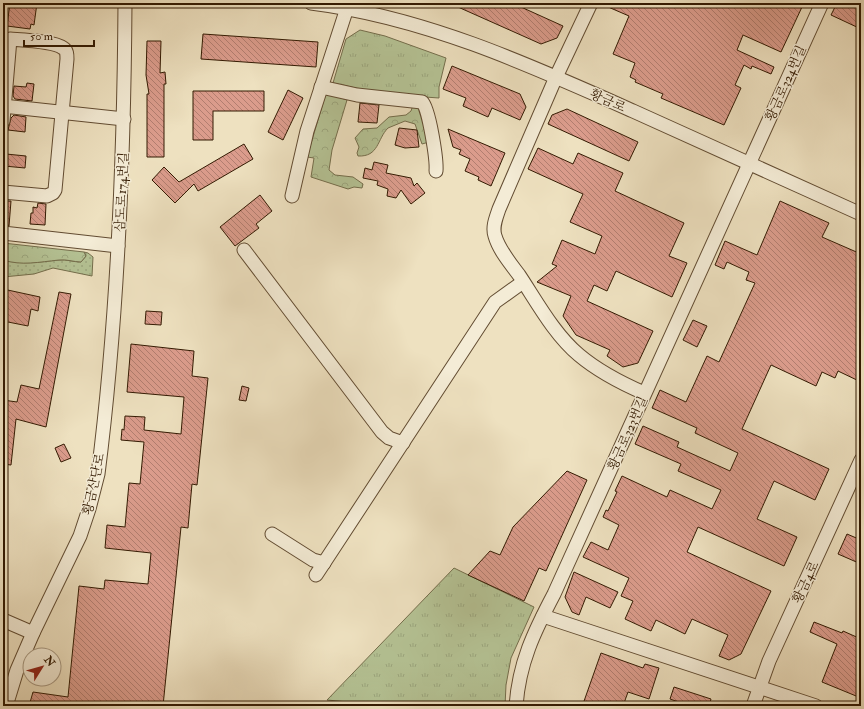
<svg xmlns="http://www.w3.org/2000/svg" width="864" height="709" viewBox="0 0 864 709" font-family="'IM FELL Double Pica','Noto Serif KR',serif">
	<defs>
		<pattern id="grass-dots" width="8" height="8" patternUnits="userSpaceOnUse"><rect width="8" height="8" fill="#b5c395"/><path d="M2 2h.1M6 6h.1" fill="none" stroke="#9ca77f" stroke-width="1.8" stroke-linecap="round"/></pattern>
		<pattern id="forest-crowns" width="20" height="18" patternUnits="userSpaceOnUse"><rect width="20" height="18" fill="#b5c395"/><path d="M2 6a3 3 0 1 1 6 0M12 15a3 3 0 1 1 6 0" fill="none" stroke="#9ca77f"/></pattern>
		<pattern id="park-tufts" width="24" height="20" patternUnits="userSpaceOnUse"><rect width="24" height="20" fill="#b5c395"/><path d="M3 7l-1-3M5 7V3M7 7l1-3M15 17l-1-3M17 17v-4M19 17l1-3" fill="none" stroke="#9ca77f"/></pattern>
		<pattern id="building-back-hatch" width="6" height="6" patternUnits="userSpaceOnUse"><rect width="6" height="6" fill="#db9c8c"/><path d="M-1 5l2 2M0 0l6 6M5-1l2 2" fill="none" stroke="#b27e70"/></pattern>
	</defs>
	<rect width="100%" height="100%" fill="#eee1c0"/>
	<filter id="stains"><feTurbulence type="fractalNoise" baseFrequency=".005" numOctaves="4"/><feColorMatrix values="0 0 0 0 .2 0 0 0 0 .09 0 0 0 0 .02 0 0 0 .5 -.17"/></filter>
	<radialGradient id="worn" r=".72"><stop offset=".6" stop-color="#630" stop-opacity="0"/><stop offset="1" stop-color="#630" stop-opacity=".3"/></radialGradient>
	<path fill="url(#grass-dots)" stroke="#746e4c" d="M84,252L88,253L93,257L92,276L53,268L34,274L3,277V260C23,265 39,262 59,260C66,259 73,262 81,262L86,256Z"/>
	<g fill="url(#forest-crowns)" stroke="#746e4c">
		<polygon points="326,93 347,100 332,150 329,170 335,175 353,177 363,184 362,188 354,187 348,189 311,177 314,158 307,157"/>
		<path d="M413,105H419L429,142L422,144L415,124L405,121L388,128C377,139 379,157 358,156L357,153L359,147L355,138L363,129L377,128L389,117L406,115L411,111Z"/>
		<path d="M3,243L84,252L86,256L81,262C74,262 66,259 59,260C39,262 22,266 3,260Z"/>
	</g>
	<g fill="url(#park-tufts)" stroke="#746e4c">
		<polygon points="360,30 385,36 446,58 439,87 439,98 383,94 333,83 346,39"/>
		<polygon points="454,568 534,607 511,658 506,685 505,706 373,706 369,704 327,700"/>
	</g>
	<g fill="url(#building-back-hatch)" stroke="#331a02">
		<polygon points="10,3 37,3 34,25 31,24 30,29 7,26"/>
		<polygon points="449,3 523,3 521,7 563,26 557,38 541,44"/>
		<polygon points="599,3 792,3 802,7 781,52 743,35 737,50 774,67 771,74 752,66 751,69 744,65 735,85 741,88 724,125 661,98 663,94 635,82 636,80 630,77 635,63 613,54 629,16"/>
		<polygon points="837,3 856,3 861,5 861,29 831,15"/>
		<polygon points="203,34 318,42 316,67 201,59"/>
		<polygon points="147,41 161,41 160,73 165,72 166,84 164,84 164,157 147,157 147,94 149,94 146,75"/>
		<polygon points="452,66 520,94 526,107 520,120 492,108 488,117 463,106 466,98 443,89"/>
		<polygon points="27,83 34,84 32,101 15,99 13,96 14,86 26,87"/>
		<polygon points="288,90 303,98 283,140 268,132"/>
		<polygon points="193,91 264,91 264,111 213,111 213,140 193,140"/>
		<polygon points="360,103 379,105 377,123 358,122"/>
		<polygon points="567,109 638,142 629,161 548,124 552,115"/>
		<polygon points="14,115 26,117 25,132 8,130 11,118"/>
		<polygon points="399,128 417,130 419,147 405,148 395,145"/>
		<polygon points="448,129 505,153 491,186 478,180 479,177 465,171 470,159 459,154 461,150 453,147"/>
		<polygon points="244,144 253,159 198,191 194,184 175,203 152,180 164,167 179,182"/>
		<polygon points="538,148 573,164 578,153 623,173 615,191 684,223 669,256 687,263 672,297 616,271 607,291 594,285 587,301 653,331 638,363 623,367 607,356 610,350 576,335 563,316 571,296 537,282 557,266 552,264 562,240 595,254 602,236 570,222 583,194 528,169"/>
		<polygon points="6,154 26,156 25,168 4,166"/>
		<polygon points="374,162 388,165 386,173 411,178 414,186 417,183 425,193 411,204 401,190 396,198 387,196 388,189 377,185 378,181 363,178 365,168 372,170"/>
		<polygon points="260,195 272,211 256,224 259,228 235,246 220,227"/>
		<polygon points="3,201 11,201 9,226 3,225"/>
		<polygon points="780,201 829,223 822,237 861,254 861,382 838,371 835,378 822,372 816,386 771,365 742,429 829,469 815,500 774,481 757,519 797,537 784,566 698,527 687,552 771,591 741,654 729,660 719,656 728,635 692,619 685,634 656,620 651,631 625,619 633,601 621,596 629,578 583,557 591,542 608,550 619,525 603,517 606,510 608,511 617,492 615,491 622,476 667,497 670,490 712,509 721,490 678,471 681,464 635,444 643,426 679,442 677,447 730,471 738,453 695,433 697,428 652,408 660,390 686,402 707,356 719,362 755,283 746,280 749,272 727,262 724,269 715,265 725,241 757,255"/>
		<polygon points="38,203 46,204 45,225 30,224 31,213 33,213 33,207 37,208"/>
		<polygon points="3,289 40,297 38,311 31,309 28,326 3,321"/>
		<polygon points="59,292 71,294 46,427 16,419 11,465 3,464 3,400 17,402 21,385 39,389"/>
		<polygon points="146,311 162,312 161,325 145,324"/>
		<polygon points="693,320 707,326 697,347 683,340"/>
		<polygon points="131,344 194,351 192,376 208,378 197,485 192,484 188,528 181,527 163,706 29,706 33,692 68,697 79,586 104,589 105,580 148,584 151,553 105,548 107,525 125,527 129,483 140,484 144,442 121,440 122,429 124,430 125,416 145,417 144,430 181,434 184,397 127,392"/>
		<polygon points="242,386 249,388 246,401 239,400"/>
		<polygon points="64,444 71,458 61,462 55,448"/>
		<polygon points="567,471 587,480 546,571 539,568 524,601 468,575 490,551 500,555 513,527"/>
		<polygon points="847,534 861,540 861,564 838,554"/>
		<polygon points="574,572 618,592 610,608 586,597 579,615 572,612 565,597"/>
		<polygon points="814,622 842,633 843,631 861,639 861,698 822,682 837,644 810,632"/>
		<polygon points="601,653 643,668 645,664 659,668 649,699 628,692 623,706 590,706 583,704"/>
		<polygon points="674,687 711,699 709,706 690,706 670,699"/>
	</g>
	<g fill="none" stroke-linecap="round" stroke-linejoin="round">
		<g stroke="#624c32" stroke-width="15">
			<g id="minor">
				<path d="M311,3C424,17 530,65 633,111C709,145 785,179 861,214"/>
				<path d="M591,3L556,77L499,209C496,218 492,227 495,236C499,250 510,263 519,275C537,302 554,334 579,355C598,371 621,383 644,393"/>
				<path d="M321,87L357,95L422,102C429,108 437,160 436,171"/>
				<polyline points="3,106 124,119"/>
				<path d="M3,121L10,39C22,40 54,41 63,48C67,50 67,55 67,59L55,190L53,193L47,196L3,192"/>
				<polyline points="292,196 307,131 347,8"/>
				<polyline points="3,233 118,246"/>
				<polyline points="244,250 382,432 389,438 403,443"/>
				<polyline points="272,534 313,560 324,563"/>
				<polyline points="316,575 495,302 523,282"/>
				<polyline points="543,616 816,706"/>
				<polyline points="3,620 33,633"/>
				<path d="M6,706L17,670L33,633L80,536L89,509L98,474C118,318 124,160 125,3"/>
				<path d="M516,706C519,663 534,632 554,594L822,3"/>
				<polyline points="753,706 769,661 861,460"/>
			</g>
		</g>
		<use href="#minor" stroke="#f4ecd6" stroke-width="13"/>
	</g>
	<g text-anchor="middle" stroke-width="3" stroke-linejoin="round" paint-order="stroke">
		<g font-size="13" fill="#331a02" stroke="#f4ecd6">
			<text transform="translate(785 83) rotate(-66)" y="5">황금로324번길</text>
			<text transform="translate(608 100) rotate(24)" y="5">황금로</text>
			<text transform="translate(121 192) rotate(-87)" y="5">삼도로174번길</text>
			<text transform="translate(627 433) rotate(-66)" y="5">황금로323번길</text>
			<text transform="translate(93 484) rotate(-78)" y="5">황금산단로</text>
			<text transform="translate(805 582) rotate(-65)" y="5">황금4로</text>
		</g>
	</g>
	<rect width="864" height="709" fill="none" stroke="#eee1c0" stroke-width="16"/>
	<rect x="4" y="4" width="856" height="701" fill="none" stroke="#331a02" stroke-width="2"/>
	<rect x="8" y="8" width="848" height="693" fill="none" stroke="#331a02"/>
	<g transform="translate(42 667) rotate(53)"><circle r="19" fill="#f4ecd6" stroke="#a79881"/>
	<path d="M0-3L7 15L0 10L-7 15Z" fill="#8f2418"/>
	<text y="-6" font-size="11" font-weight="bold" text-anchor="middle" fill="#331a02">N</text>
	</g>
	<path d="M24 40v6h70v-6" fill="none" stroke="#331a02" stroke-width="2"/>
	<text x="30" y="40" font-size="12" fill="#331a02" stroke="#f4ecd6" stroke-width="3" paint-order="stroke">50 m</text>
	<rect width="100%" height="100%" filter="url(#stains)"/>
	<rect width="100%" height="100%" fill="url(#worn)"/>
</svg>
